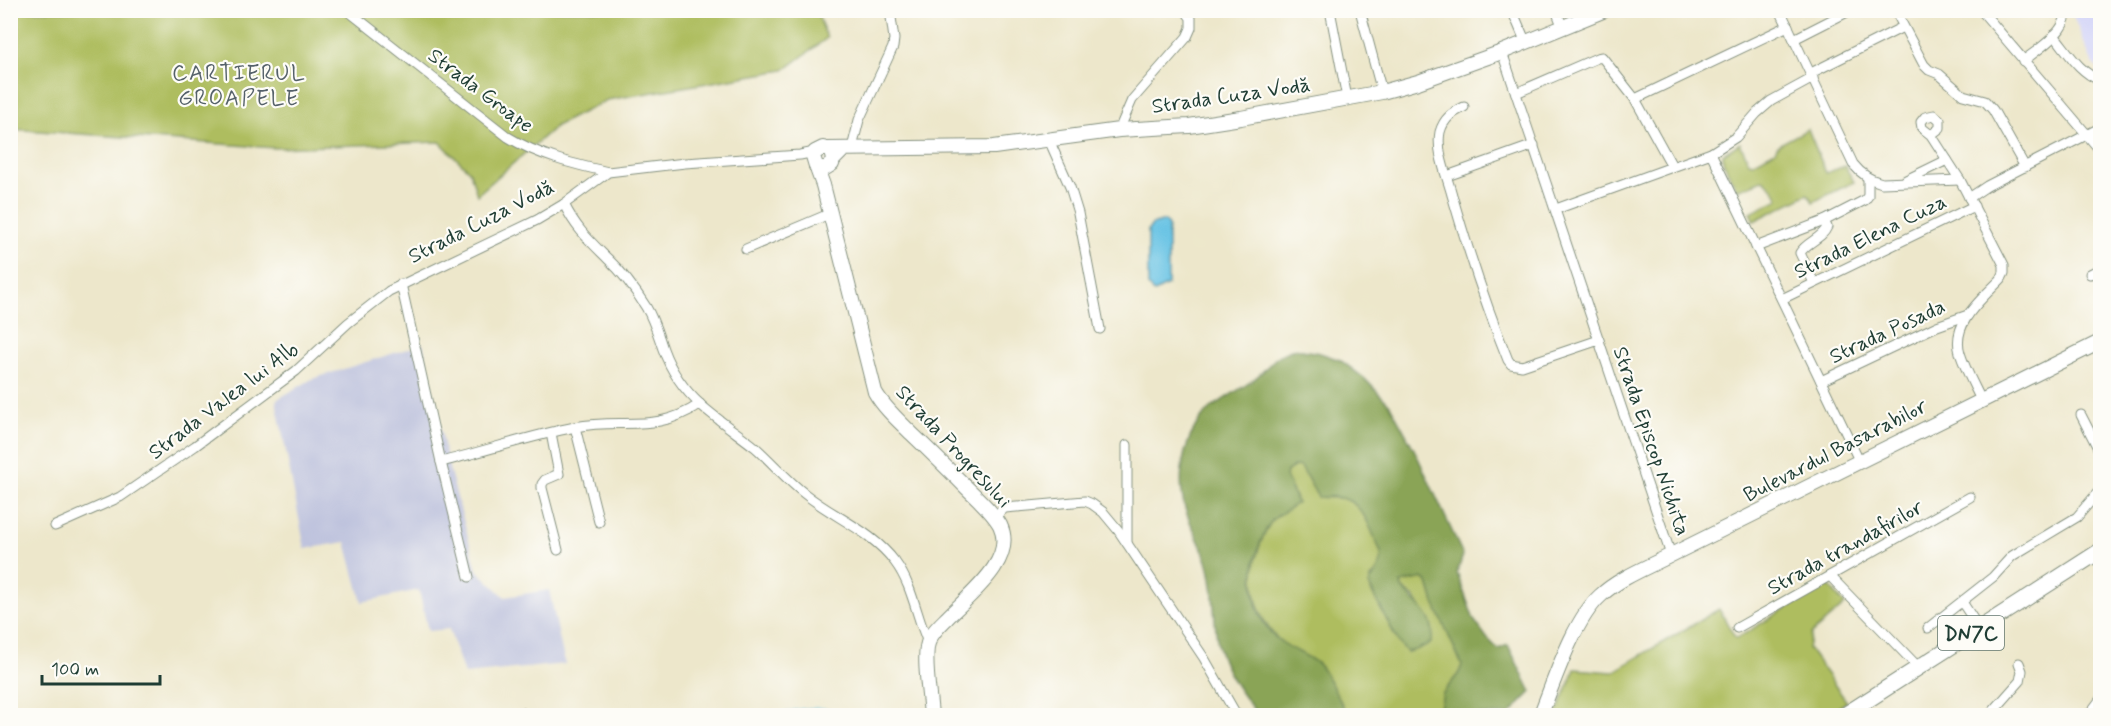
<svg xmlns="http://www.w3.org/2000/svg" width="2111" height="726" viewBox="0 0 2111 726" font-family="Mynerve,sans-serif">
	<rect width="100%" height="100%" fill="#fdfcf7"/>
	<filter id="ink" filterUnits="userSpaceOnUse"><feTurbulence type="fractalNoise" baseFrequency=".0167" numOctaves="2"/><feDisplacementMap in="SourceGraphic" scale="12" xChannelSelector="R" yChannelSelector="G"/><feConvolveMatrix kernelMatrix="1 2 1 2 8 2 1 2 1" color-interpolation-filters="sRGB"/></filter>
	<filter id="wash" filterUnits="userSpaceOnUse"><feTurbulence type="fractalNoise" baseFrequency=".008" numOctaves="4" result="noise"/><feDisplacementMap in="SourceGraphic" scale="24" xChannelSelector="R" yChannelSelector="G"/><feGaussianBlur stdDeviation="1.35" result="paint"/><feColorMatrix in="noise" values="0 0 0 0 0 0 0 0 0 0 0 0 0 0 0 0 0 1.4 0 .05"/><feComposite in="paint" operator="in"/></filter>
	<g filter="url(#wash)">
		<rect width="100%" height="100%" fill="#ede7cb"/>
		<polygon fill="#d6d7f8" points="2071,11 2100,11 2100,70 2093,64"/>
		<polygon fill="#bec2dd" points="423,344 449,468 477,570 505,597 549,590 565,664 464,674 449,629 428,631 419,590 362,602 346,542 305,549 276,400 312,379"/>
		<g fill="#aebd5f" stroke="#667d4a" stroke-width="1.5">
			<polygon points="816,10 827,38 784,70 607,100 556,126 477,195 470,172 440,142 275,148 11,129 10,11"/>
			<path d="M1808,129L1826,173L1845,166L1854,182L1813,202L1808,194L1754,221L1750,213L1779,199C1775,191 1771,183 1762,180L1737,190L1723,162V154L1740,143L1749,162L1753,163L1775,151L1778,145Z"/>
			<path d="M1295,466L1301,467L1318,497C1331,499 1343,495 1354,504C1364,511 1383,547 1382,559C1381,568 1377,573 1370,579L1371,591L1399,643L1407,652L1431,643L1432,628L1415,598L1402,588L1401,583L1423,578L1428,583L1434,603L1462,665L1459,673L1443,693L1439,715H1348C1339,700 1331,681 1321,667C1314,658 1298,654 1289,648C1254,624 1246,578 1262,540C1264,534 1268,525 1273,520C1281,511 1291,510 1296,499L1286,476L1287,471Z"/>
			<polygon points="1827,583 1845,605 1811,634 1808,648 1847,702 1827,715 1556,715 1575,669 1613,672 1719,609 1736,639"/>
		</g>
		<path fill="#8aa456" stroke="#547045" stroke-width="1.5" d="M1296,349L1320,353L1340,360L1364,378L1390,405L1414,449L1463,555L1457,573L1474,620L1487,638L1498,649L1508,645L1531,692L1509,715H1439L1443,693L1459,673L1462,665L1434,603L1428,583L1423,578L1401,583L1402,588C1416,603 1439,619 1431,643L1416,650L1407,652L1399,643L1369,585C1371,576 1379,571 1381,561C1383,553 1378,546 1375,539C1368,521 1359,499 1336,497C1330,496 1324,498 1318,497L1301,467L1295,466L1287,471L1286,476L1297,503C1289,510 1277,514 1271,522C1249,555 1245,607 1275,637C1288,649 1305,653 1318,664C1326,671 1341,704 1348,715H1258C1242,695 1224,671 1218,645C1213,619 1215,593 1209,568C1204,547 1191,529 1185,508C1178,484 1181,456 1192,433C1204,406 1230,397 1253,380C1270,368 1272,354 1296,349Z"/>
		<polygon fill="#66c2e4" stroke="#42808c" stroke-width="1.5" points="1165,221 1168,226 1168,285 1155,292 1152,291 1148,286 1148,230 1152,225"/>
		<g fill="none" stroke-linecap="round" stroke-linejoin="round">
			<path stroke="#66c2e4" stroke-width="2" d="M777,716C800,707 828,705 851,716"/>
		</g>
	</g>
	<g filter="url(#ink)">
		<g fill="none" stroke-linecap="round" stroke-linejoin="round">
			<g stroke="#869280" stroke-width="11">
				<g id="street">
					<path d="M347,10L508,137C539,156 573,164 608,172"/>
					<polyline points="1330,10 1347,98"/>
					<polyline points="1360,10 1382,92"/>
					<polyline points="1512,10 1526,43"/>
					<polyline points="1556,10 1563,28"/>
					<path d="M1780,10L1853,164C1861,174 1869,180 1882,183L1960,180"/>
					<polyline points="1895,10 1924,65 1929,70 1939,74 1963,95 1985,101 1993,110 2025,167"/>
					<polyline points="1981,10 2100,150"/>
					<path d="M2054,35C2068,52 2080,73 2100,80"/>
					<polyline points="1794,39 1851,10"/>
					<polyline points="1502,52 1671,555"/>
					<path d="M2023,61C2036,51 2071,29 2065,10"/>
					<polyline points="1811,73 1903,27"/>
					<polyline points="1516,93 1597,58 1602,57 1635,99 1672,166"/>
					<polyline points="1635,99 1788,26"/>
					<path d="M1464,107C1452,113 1444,118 1440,132C1436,152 1447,176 1452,195C1468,250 1486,306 1508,360L1511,364L1522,366L1599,340"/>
					<polyline points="1119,130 1132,100 1187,37 1191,28 1191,18 1185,10"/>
					<path d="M1931,135L1940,128V120L1934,115L1925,117L1921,122L1922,128L1931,135L1960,180L2004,265V273L2001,279C1982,299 1951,323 1960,353C1965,369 1974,385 1981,400"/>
					<polyline points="1049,140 1070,187 1078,213 1100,329"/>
					<polyline points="852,148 859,120 893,47 894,39 890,10"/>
					<polyline points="1711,153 1859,460"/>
					<polyline points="1447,176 1534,145"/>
					<polyline points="1906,180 1947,160"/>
					<polyline points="1969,198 1987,186 2100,128"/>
					<path d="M564,204C576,229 590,241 609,260C623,273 636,291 646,307C654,320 658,335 663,349C671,371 683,389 701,405C718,420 737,433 755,447C772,462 787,480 805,494C835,518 872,531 895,562C913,586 916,616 928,642"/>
					<polyline points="1556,209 1711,153 1736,137 1757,113 1771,101 1813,78"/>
					<polyline points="1756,247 1824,221 1865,200 1868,196 1868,178"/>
					<polyline points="746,249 829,214"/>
					<polyline points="2090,274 2100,269"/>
					<path d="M1814,283L1800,253C1806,242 1822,239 1827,227L1824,221"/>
					<polyline points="401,284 441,462 469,577"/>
					<polyline points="1782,299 1974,206"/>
					<polyline points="1821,381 1937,326 1968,315"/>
					<polyline points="2081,415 2100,452"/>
					<polyline points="575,427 599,522"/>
					<polyline points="551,433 559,474 545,480 542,484 542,488 558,550"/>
					<polyline points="1127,445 1127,543"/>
					<path d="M441,462C485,451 530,436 575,427C624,417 653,435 700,404"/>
					<polyline points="994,517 1005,508 1085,501 1092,504 1103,512 1118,530 1204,658 1237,716"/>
					<polyline points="55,526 120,497 195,446 296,371 348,323 389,291 537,220 564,204 608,172 685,163 800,155 815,152"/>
					<polyline points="1830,576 1918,667"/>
					<polyline points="1962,602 1979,628"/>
					<polyline points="1737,628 1970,497"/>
					<polyline points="1928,628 1993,577 2012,556 2077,517 2100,490"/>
					<polyline points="523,713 528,716"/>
					<polyline points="1989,716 2020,681 2022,671 2019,663"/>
					<polyline points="2088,716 2100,700"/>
				</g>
			</g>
			<g stroke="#869280" stroke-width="16">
				<g id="secondary">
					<polyline points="827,149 994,147 1119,130 1189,126 1241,118 1382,92 1418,82 1502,52 1605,10"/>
					<polyline points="833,160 831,151 823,148 815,152 813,156 816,166 824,169 832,164 833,160 843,150"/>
					<path d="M816,166L823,185L875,392C884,408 899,421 911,433C930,451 948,469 967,488C978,499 992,511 1000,525C1017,560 969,595 947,618C940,625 931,633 928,643C923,659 930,697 931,716"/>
					<path d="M1540,716C1554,682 1573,621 1600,596C1619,578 1648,567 1671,555L2100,342"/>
				</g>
			</g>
			<g stroke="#869280" stroke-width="17">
				<polyline id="primary" points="1843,716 2100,551"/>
			</g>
			<use href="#street" stroke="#fff" stroke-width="9"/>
			<use href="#secondary" stroke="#fff" stroke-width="14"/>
			<use href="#primary" stroke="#fff" stroke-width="15"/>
		</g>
	</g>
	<g text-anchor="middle" stroke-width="4.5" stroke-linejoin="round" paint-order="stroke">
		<rect fill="#fdfcf7" stroke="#62766e" stroke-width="1.5" x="1938" y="616" width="66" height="34" rx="4.5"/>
		<g font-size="20" font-weight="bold" fill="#1f3d34">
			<text x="1971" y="640">DN7C</text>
		</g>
		<g font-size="21" fill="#1f3d34" stroke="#fdfcf7">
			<text transform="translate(481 90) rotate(37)" y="7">Strada Groape</text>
			<text transform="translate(1231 95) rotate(-8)" y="7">Strada Cuza Vodă</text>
			<text transform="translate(481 221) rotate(-27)" y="7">Strada Cuza Vodă</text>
			<text transform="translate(1870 236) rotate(-26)" y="7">Strada Elena Cuza</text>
			<text transform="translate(1887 331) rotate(-25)" y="7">Strada Posada</text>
			<text transform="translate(223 400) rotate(-37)" y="7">Strada Valea lui Alb</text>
			<text transform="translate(1652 441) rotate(71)" y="7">Strada Episcop Nichita</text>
			<text transform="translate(954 446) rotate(47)" y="7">Strada Progresului</text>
			<text transform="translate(1835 450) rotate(-27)" y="7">Bulevardul Basarabilor</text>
			<text transform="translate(1845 547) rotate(-29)" y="7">Strada trandafirilor</text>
		</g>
		<g font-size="22" letter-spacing="1.5" fill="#55616a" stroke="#fdfcf7">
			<text x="239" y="80">CARTIERUL<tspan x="239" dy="25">GROAPELE</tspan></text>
		</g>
	</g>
	<rect width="2111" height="726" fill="none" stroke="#fdfcf7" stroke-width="36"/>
	<path d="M42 675v9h118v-9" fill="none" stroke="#1f3d34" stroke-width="3"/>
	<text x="51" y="675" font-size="18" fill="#1f3d34" stroke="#fdfcf7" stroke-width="4.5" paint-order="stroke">100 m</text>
</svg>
